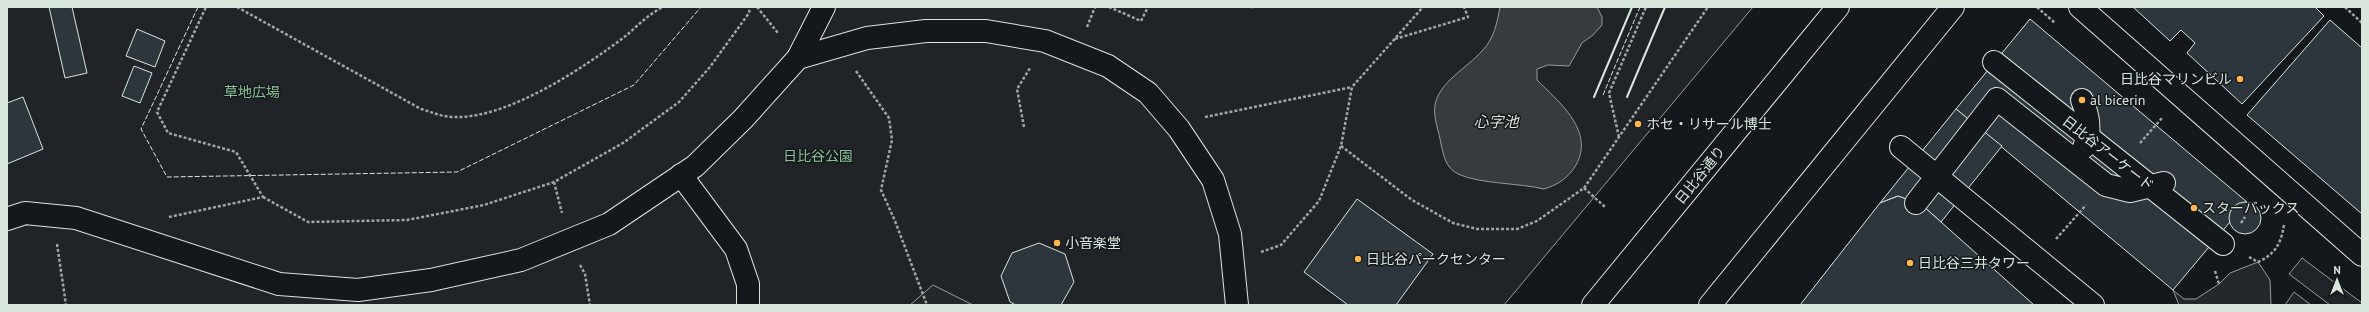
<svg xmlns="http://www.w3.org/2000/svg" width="2369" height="312" viewBox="0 0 2369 312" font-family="'PT Sans','Noto Sans JP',sans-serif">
	<rect width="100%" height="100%" fill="#14181c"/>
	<g fill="#202428" stroke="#939e99">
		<polygon points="7,7 1753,7 1504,305 7,305"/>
		<polygon points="2302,258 2362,303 2362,305 2330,305 2289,274"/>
		<polygon points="2294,292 2311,305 2285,305"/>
	</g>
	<g fill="#24282b" stroke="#939e99">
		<polygon points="2258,262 2270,280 2271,305 2179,305 2173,290 2184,299 2196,299 2219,284 2230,273"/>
		<polygon points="933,285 973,305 910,305"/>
	</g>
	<path fill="#363b3e" stroke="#939e99" d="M1500,7H1597L1602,17V25L1593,35L1582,43L1569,66L1548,65L1537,69V80C1559,102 1595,131 1576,165C1569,177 1558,185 1544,189C1520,183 1479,184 1458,174C1445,167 1444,156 1441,144C1439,131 1433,118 1435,105C1439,82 1467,68 1482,51C1494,39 1497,23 1500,7Z"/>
	<g fill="#2c363c" stroke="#d8e6dc">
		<polygon points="49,7 72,7 87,73 65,78"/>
		<polygon points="2133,7 2315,7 2324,16 2242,104 2187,53 2195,43 2181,30 2170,41"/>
		<polygon points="2030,19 2247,202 2239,204 2231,210 2230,222 2173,290 1956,109"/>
		<polygon points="2330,20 2362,48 2362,214 2247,115"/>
		<polygon points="137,29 165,41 155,67 126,56"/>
		<polygon points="134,66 152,73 140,103 122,96"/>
		<polygon points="23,97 43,149 7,164 7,103"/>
		<polygon points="1956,109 2002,146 1941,222 1922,205 1898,196 1880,203"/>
		<polygon points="1898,196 1922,205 2034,305 1800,305 1880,203"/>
		<polygon points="1357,199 1433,254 1396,305 1348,305 1304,272"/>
		<circle cx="2245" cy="218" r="16"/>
		<polygon points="1039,243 1065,254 1074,282 1061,305 1016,305 1010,302 1001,276 1012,253"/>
	</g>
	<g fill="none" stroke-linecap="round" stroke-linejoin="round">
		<g stroke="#d8e6dc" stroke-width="24">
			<g id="street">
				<polyline points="2080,7 2362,255"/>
				<polyline points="798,58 867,38 926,31 986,31 1045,41 1108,66 1148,93 1179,129 1213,180 1230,234 1237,305"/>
				<polyline points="1994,62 2223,244"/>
				<path d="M2082,100C2088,115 2092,131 2084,147"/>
				<polyline points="1901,147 2093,305"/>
				<polyline points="681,175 736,249 748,284 748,305"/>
				<polyline points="1916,203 1997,99 2106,185 2130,191 2164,183"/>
				<polyline points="7,219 25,213 76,218 279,284 358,290 431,280 521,260 609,224 695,166 743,119 798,58 824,7"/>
			</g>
		</g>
		<g stroke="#d8e6dc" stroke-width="24">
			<g id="secondary">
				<polyline points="1593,305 1838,7"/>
				<polyline points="1710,305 1953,7"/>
			</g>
		</g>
		<g stroke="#9da8a2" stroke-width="2.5" stroke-dasharray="3 2" stroke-linecap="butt">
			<path d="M237,7L421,109C432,112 442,117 454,117C508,119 585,67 627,35C638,25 649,14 663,7"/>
			<polyline points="757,7 778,33"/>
			<polyline points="1109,7 1141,21 1148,7"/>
			<polyline points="1251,7 1255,7"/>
			<polyline points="2037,7 2055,23"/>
			<polyline points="2345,7 2362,23"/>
			<polyline points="1087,27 1095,7"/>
			<polyline points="1395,39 1468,17 1464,7"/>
			<polyline points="856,71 889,118 892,140 881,190 895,221 927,305"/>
			<polyline points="1205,117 1352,87"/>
			<polyline points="1024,127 1017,89 1030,68"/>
			<polyline points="1619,137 1609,93 1646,7"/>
			<polyline points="2140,143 2162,118"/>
			<polyline points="1341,146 1412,200 1453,223 1477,229 1517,229 1537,221 1584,188 1708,7"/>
			<polyline points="554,182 562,213"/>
			<polyline points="1584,188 1605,207"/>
			<polyline points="263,197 308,222 407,220 484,205 554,182 623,143 679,102 710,67 749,13 750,7"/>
			<polyline points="169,217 263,197 236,152 168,133 157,112 206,7"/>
			<polyline points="2241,223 2245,217"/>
			<polyline points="2056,239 2086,205"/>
			<polyline points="57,244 66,305"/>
			<polyline points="1261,252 1281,245 1319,201 1341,146 1352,87 1423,7"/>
			<path d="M2249,257L2258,262C2275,254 2281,244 2284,225"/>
			<polyline points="580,265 585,274 590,305"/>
			<polyline points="2215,271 2219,284"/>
		</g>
		<use href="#street" stroke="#14181c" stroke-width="22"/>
		<use href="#secondary" stroke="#14181c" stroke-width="22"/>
		<g stroke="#d8e6dc" stroke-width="1" stroke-dasharray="5 2" stroke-linecap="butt">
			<polyline points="198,7 141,129 167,177 457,172 634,85 701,7"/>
			<polyline points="1603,95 1640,7"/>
		</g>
		<g stroke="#d8e6dc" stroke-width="2">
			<polyline points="1594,97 1632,7"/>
			<polyline points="1627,97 1665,7"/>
		</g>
	</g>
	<g fill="#ffb74d" stroke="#14181c" stroke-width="1.5">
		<circle cx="2240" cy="79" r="4"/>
		<circle cx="2082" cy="100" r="4"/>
		<circle cx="1638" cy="124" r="4"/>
		<circle cx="2194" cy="208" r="4"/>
		<circle cx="1057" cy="243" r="4"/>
		<circle cx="1358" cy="259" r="4"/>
		<circle cx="1910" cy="263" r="4"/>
	</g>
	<g text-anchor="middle" stroke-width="3" stroke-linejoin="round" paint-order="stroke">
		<g font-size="14" fill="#d8e6dc" stroke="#14181c" text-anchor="start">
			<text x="2232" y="84" text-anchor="end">日比谷マリンビル</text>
			<text x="2090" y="105">al bicerin</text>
			<text x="1646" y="129">ホセ・リサール博士</text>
			<text x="2202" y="213">スターバックス</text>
			<text x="1065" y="248">小音楽堂</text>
			<text x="1366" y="264">日比谷パークセンター</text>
			<text x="1918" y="268">日比谷三井タワー</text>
		</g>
		<g font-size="14" fill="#8ac095" stroke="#14181c">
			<text x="252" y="97">草地広場</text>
			<text x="818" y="161">日比谷公園</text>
		</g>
		<g font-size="14" fill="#d8e6dc" stroke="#14181c">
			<text transform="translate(2108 153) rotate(38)" y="5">日比谷アーケード</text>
			<text transform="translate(1700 175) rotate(-51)" y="5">日比谷通り</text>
		</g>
		<g font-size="15" font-style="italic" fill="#d8e6dc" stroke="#14181c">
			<text x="1496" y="127">心字池</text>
		</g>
	</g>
	<rect width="2369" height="312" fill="none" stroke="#d8e6dc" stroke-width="16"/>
	<g transform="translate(2337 280)" stroke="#14181c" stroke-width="3" paint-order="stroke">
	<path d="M0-3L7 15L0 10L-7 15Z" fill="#d8e6dc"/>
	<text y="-6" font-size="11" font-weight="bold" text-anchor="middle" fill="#d8e6dc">N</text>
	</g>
</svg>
